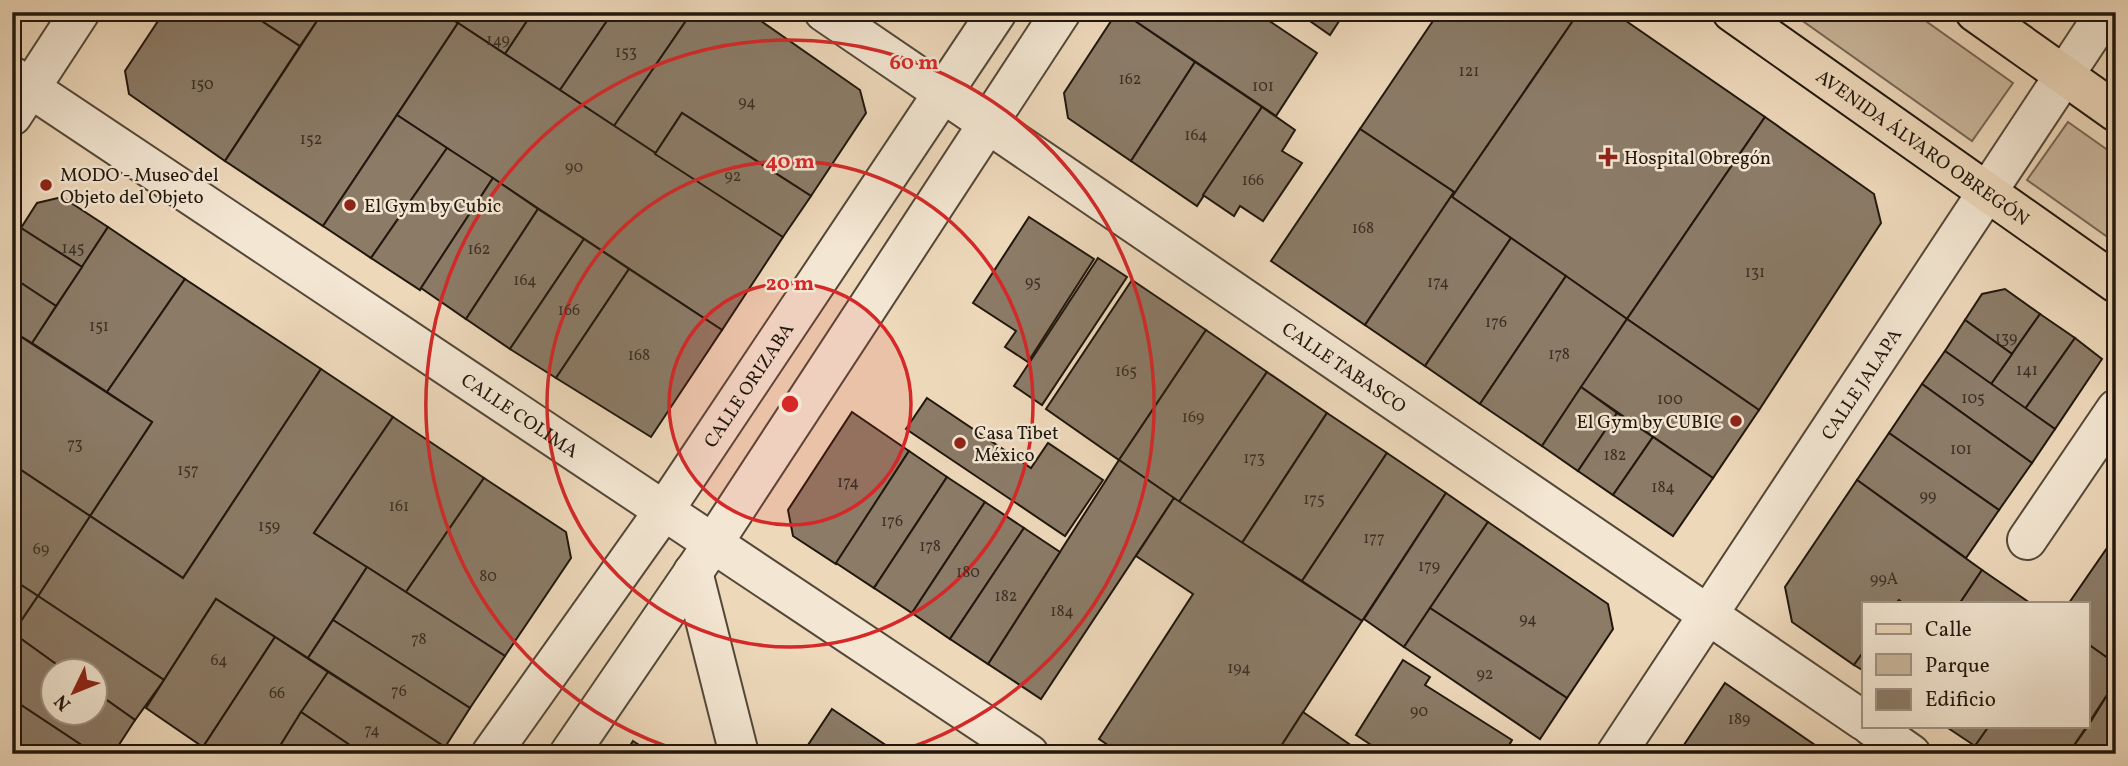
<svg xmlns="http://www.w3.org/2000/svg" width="2128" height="766" viewBox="0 0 2128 766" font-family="Vollkorn,serif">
	<rect width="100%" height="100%" fill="#edd8ba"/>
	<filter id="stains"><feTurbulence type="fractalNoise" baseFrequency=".00286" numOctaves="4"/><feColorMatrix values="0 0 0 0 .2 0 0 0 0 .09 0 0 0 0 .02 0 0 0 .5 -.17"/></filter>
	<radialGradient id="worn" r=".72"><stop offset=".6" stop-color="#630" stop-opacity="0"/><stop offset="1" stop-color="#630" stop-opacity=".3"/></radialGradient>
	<g fill="#cab79d" stroke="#766755" stroke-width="2">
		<polygon points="1790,12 1913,12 2013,83 1972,141"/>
		<polygon points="2068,122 2116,156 2116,243 2027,180"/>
	</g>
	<g fill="#8b7b67" stroke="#21170d" stroke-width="2">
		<polygon points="164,12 248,12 300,46 225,161 129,94 125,71"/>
		<polygon points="248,12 323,12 300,46"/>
		<polygon points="323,12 441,12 458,23 323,226 225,161"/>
		<polygon points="441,12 465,12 458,23"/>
		<polygon points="465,12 533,12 505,54 458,23"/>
		<polygon points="533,12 613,12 560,90 505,54"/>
		<polygon points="613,12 692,12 614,126 560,90"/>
		<polygon points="692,12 748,12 860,90 866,113 811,196 682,113 655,154 614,126"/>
		<polygon points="903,12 936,12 911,17"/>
		<polygon points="1117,12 1122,12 1195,62 1131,161 1068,118 1064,93"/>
		<polygon points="1122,12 1256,12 1317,53 1276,116"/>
		<polygon points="1297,12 1345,12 1330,35"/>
		<polygon points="1439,12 1579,12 1452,197 1454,192 1360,129"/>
		<polygon points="1579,12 1613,12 1765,117 1627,319 1452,197"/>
		<polygon points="458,23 783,237 722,330 397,115"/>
		<polygon points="1195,62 1262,107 1197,206 1131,161"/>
		<polygon points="1262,107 1295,130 1282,151 1302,163 1263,221 1240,206 1234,216 1203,195"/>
		<polygon points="682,113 811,196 783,237 655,154"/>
		<polygon points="397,115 447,148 371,258 323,226"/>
		<polygon points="1765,117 1874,194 1881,223 1759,410 1627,319"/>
		<polygon points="1360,129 1454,192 1365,325 1271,261"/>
		<polygon points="447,148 493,178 420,290 371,258"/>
		<polygon points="493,178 538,209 466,319 421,288"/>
		<polygon points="1454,192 1452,197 1511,238 1425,366 1365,325"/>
		<polygon points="62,197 108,227 82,267 21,228 37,203"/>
		<polygon points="538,209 584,239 510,349 466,319"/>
		<polygon points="1029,217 1094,259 1028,362 1005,347 1016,331 973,303"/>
		<polygon points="108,227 185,279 107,392 32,343"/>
		<polygon points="21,228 82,267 56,306 12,277 12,240"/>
		<polygon points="1511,238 1566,276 1480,404 1425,366"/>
		<polygon points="584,239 629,269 556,378 510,349"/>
		<polygon points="1098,258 1127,277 1042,405 1014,386"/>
		<polygon points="629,269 722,330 651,437 556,378"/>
		<polygon points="1566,276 1627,319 1542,446 1480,404"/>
		<polygon points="12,277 56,306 32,343 12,331"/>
		<polygon points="185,279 321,369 183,578 90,516 152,422 107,392"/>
		<polygon points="1132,280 1206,330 1119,460 1046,409"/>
		<polygon points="2005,289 2040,314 2012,354 1965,320 1982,294"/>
		<polygon points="2040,314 2075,338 2025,409 1991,384"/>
		<polygon points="1627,319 1759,410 1713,478 1581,387"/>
		<polygon points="1965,320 2012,354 1991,384 1945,351"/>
		<polygon points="1206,330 1267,372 1179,502 1119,460"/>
		<polygon points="12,331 152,422 90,516 12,464"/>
		<polygon points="2075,338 2102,359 2055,429 2025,409"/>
		<polygon points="1945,351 2055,429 2032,463 1922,384"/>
		<polygon points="321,369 393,417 314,533 367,567 308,658 216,599 164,680 38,596 90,516 183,578"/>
		<polygon points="1267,372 1327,413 1242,543 1179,502"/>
		<polygon points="1922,384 2032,463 1999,510 1889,433"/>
		<polygon points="1581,387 1617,413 1578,471 1542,446"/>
		<polygon points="927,398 1031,468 1048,443 1103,480 1065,536 906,429"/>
		<polygon points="852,412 909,451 836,564 793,536 788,510"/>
		<polygon points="1327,413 1387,453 1302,581 1242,543"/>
		<polygon points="1617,413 1653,437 1613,495 1578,471"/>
		<polygon points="393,417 484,478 406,592 314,533"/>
		<polygon points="1889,433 1999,510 1966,558 1857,480"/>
		<polygon points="1653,437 1713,478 1673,536 1613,495"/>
		<polygon points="909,451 947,477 874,588 836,563"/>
		<polygon points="1387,453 1446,493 1362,621 1302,581"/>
		<polygon points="1119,460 1174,498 1041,699 988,664"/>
		<polygon points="12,464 90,516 38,596 12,579"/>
		<polygon points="947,477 985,502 912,613 874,588"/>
		<polygon points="484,478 566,532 571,558 505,656 406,592"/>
		<polygon points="1857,480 1982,570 1960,603 1903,603 1899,600 1896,603 1864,603 1864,651 1854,665 1792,622 1785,587"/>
		<polygon points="1446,493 1488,522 1404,647 1364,619"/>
		<polygon points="1174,498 1362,621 1276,754 1121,754 1099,739 1193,594 1136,556"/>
		<polygon points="985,502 1024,528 950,639 912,613"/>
		<polygon points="1488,522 1608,604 1613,629 1567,698 1430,608"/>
		<polygon points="1024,528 1060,552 988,664 950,639"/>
		<polygon points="2116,535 2116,664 2088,644 2088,603 2069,603"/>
		<polygon points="367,567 505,656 470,708 333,620"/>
		<polygon points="1982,570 2030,603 1960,603"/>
		<polygon points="12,579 38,596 12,634"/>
		<polygon points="38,596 164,680 135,720 94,691 94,672 67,672 13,633"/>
		<polygon points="216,599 275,637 203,747 146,708"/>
		<polygon points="1430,608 1567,698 1540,739 1404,647"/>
		<polygon points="333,620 470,708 445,747 308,658"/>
		<polygon points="13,633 67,672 52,672 52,714 94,714 94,691 135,720 113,754 95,754 12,699"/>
		<polygon points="275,637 328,672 275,754 213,754 203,747"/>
		<polygon points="2088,644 2116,664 2116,681 2088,724"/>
		<polygon points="1864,651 1864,671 1854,665"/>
		<polygon points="1403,660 1430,677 1425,685 1512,740 1504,754 1385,754 1356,735"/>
		<polygon points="328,672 445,747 440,754 363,754 301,712"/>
		<polygon points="2116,681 2116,754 2068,754 2088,726"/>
		<polygon points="1725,683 1828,754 1678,754"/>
		<polygon points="12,699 95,754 12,754"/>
		<polygon points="832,709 899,754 802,754"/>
		<polygon points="301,712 363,754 275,754"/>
		<polygon points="1303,712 1352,746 1347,754 1276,754"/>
		<polygon points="1945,726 1989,726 1975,746"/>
		<polygon points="1989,726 2087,726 2068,754 1986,754 1975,746"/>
		<polygon points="633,741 653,754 625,754"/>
		<polygon points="1352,746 1363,754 1347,754"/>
	</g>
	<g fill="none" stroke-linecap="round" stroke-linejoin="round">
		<g stroke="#544738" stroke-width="42">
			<g id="minor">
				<path id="s1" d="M824,12L1864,721"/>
				<path id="s2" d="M12,76L1029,754"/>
				<polyline points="12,116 80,12"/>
				<polyline points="2027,540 2116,409"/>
				<polyline points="693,572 739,754"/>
				<polyline points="1871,726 1911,754"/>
				<path id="s3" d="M491,754L665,509L997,12"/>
				<polyline points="569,754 714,542 1061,12"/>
				<path id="s4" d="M1616,754L2106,12"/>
			</g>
		</g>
		<g stroke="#21170d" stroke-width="42">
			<g id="major">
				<path id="s5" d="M1732,12L2116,283"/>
				<polyline points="1975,12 2116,112"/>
			</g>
		</g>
		<use href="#minor" stroke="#f3e6d2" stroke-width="38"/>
		<use href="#major" stroke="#edd8ba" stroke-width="38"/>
	</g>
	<circle cx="790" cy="404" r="121" fill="#d62828" fill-opacity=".12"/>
	<g fill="none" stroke="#d62828" stroke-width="3.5">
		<circle cx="790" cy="404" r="121"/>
		<circle cx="790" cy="404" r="243"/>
		<path d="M687 753A364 364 0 1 1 893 753"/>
	</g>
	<g fill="#8f2418" stroke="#f3e6d2" stroke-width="2.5">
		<path d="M1604.5 146.5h7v7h7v7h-7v7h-7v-7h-7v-7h7z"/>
		<circle cx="46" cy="185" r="7"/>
		<circle cx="350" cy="205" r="7"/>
		<circle cx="1736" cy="421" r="7"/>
		<circle cx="960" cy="443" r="7"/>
	</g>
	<g text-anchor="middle" stroke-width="5" stroke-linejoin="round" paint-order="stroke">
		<g font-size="16" fill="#3c3024">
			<text x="498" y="45">149</text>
			<text x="626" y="57">153</text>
			<text x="1469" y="76">121</text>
			<text x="1130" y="84">162</text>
			<text x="202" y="89">150</text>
			<text x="1263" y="91">101</text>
			<text x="747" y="107">94</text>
			<text x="1196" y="140">164</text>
			<text x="311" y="144">152</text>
			<text x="574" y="172">90</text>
			<text x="733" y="181">92</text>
			<text x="1253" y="185">166</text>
			<text x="1363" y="233">168</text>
			<text x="73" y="253">145</text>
			<text x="479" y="254">162</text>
			<text x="1755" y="277">131</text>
			<text x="525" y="285">164</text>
			<text x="1033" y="287">95</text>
			<text x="1438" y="287">174</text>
			<text x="569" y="315">166</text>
			<text x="1496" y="327">176</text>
			<text x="99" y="331">151</text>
			<text x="2006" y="343">139</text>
			<text x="1559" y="359">178</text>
			<text x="639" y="360">168</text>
			<text x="2027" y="375">141</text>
			<text x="1126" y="376">165</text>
			<text x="1973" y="403">105</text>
			<text x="1670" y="404">100</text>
			<text x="1193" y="422">169</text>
			<text x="75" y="449">73</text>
			<text x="1961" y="454">101</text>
			<text x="1615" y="460">182</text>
			<text x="1254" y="463">173</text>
			<text x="188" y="475">157</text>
			<text x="848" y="487">174</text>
			<text x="1663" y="492">184</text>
			<text x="1928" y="501">99</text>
			<text x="1314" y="504">175</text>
			<text x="399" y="511">161</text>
			<text x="892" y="526">176</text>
			<text x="269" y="531">159</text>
			<text x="1374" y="543">177</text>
			<text x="930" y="551">178</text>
			<text x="41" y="554">69</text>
			<text x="1429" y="571">179</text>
			<text x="968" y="577">180</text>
			<text x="488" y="581">80</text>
			<text x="1884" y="584">99A</text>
			<text x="1006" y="601">182</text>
			<text x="1062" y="616">184</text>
			<text x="1528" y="624">94</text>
			<text x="419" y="644">78</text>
			<text x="219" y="665">64</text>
			<text x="1239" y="673">194</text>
			<text x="1485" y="679">92</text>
			<text x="399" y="696">76</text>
			<text x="277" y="698">66</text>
			<text x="1419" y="716">90</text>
			<text x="1739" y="724">189</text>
			<text x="372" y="735">74</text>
		</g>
		<g font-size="19" fill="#21170d" stroke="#f3e6d2">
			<text dy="7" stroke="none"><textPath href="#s5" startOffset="234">AVENIDA ÁLVARO OBREGÓN</textPath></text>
			<text dy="7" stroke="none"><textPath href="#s1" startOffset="630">CALLE TABASCO</textPath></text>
			<text dy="7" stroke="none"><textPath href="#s4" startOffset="444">CALLE JALAPA</textPath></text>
			<text dy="7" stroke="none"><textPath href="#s3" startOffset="450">CALLE ORIZABA</textPath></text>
			<text dy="7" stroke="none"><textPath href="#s2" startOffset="611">CALLE COLIMA</textPath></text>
		</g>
		<g font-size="19" fill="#21170d" stroke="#f3e6d2" text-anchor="start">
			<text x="1624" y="164">Hospital Obregón</text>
			<text x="60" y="181">MODO - Museo del<tspan x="60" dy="22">Objeto del Objeto</tspan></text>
			<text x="364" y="212">El Gym by Cubic</text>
			<text x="1722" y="428" text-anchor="end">El Gym by CUBIC</text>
			<text x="974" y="439">Casa Tibet<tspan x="974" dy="22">México</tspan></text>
		</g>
	</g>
	<circle cx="790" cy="404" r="10" fill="#d62828" stroke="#f3e6d2" stroke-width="3.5"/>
	<g font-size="21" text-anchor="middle" font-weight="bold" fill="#d62828" stroke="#f3e6d2" stroke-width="5" stroke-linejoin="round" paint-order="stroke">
		<text x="914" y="69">60 m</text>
		<text x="790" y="168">40 m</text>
		<text x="790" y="290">20 m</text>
	</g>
	<rect width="2128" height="766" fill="none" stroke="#edd8ba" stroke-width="42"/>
	<rect x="14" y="14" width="2100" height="738" fill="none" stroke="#21170d" stroke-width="3.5"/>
	<rect x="21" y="21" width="2086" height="724" fill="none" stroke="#21170d" stroke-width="2"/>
	<rect x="1862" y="602" width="228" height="126" fill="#f3e6d2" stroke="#9f9383" stroke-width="2"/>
	<rect x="1876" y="624" width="35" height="10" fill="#edd8ba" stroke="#9f9383" stroke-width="2"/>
	<text x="1925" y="636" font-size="21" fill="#21170d">Calle</text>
	<rect x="1876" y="654" width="35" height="21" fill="#cab79d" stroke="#9f9383" stroke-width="2"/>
	<text x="1925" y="672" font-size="21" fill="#21170d">Parque</text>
	<rect x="1876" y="689" width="35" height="21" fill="#8b7b67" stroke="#9f9383" stroke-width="2"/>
	<text x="1925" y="706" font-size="21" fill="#21170d">Edificio</text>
	<g transform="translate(74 692) rotate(227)"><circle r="33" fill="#f3e6d2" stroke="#9f9383" stroke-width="2"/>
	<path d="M0-5L12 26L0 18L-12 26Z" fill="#8f2418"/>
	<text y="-10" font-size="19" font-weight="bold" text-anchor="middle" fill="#21170d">N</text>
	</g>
	<rect width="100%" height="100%" filter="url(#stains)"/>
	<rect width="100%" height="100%" fill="url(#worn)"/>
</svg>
